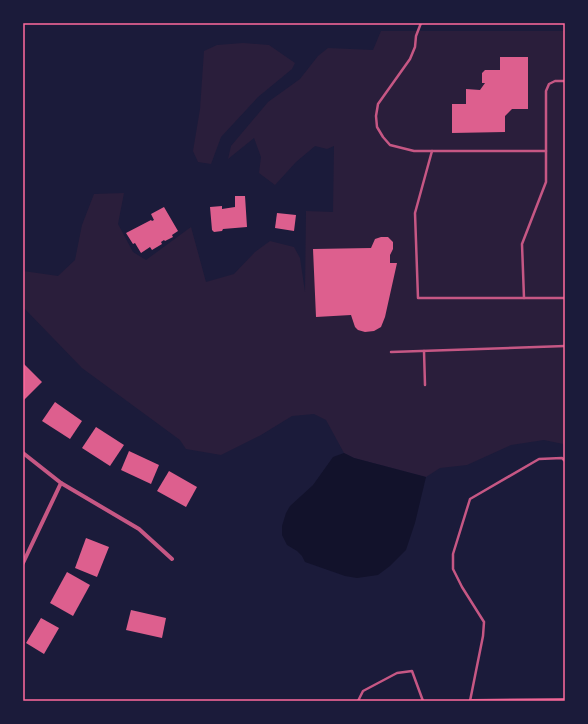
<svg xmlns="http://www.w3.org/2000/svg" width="588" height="724" viewBox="0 0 588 724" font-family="Georgia,serif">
	<rect width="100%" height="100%" fill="#1b1b3a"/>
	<g fill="#2a1e3b">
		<polygon points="381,31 565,31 565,446 563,444 544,440 511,445 467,465 440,468 426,477 354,458 344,453 326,420 314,414 292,416 261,435 221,455 186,449 180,440 82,368 23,307 23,271 58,276 75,260 82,225 94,194 124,193 118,224 133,252 146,260 191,227 206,282 234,274 255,252 270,241 294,247 300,258 305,292 306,211 333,212 334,146 327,149 315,146 296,162 275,185 259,173 261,157 254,138 228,159 231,146 268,102 300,79 318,56 328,48 373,50"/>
		<polygon points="243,43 269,45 295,63 292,69 258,97 221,137 211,164 198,162 193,151 200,109 204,51 217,45"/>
	</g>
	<polygon fill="#12122b" points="344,453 354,458 426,477 415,523 406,550 390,566 378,575 357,578 345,576 305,562 302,556 297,551 287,545 282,535 282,526 286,513 290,506 313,485 333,457"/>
	<g fill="#dd5f8e">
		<polygon points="500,57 528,57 528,109 512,109 505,116 505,132 452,133 452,104 466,104 466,89 480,90 485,83 482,83 482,73 485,70 500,70"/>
		<polygon points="235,196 245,196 247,227 223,229 222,231 214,232 212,230 210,207 222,206 222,209 235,207"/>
		<polygon points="164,207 178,231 172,235 173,237 165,241 164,240 161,242 162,244 152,250 150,247 141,253 135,243 133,244 126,233 151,220 152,221 154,220 151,214"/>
		<polygon points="277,213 296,215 294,231 275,228"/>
		<polygon points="381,237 388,237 393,242 393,249 390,255 390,263 397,263 385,317 381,327 374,331 365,332 358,330 355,327 351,315 316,317 313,249 371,248 375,239"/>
		<polygon points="23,363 42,382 23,401"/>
		<polygon points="55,402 82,421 70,439 42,421"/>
		<polygon points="96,427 124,445 110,466 82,448"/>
		<polygon points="129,451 159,465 151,484 121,470"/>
		<polygon points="169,471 197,487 186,507 157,491"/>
		<polygon points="86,538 109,547 97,577 75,568"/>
		<polygon points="67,572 90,585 73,616 50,603"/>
		<polygon points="131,610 166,618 162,638 126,630"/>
		<polygon points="41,618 59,628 44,654 26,643"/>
	</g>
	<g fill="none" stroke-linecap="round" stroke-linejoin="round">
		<g stroke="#c65784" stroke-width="2.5">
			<polyline points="421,23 416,36 415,47 410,59 378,104 376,116 377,127 383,137 390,145 414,151 546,151 546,91 549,84 555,81 565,81"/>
			<polyline points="432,151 415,213 418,298 565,298"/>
			<polyline points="524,298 522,244 546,182 546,151"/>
			<polyline points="424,351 425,385"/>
			<polyline points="391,352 565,346"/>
			<polyline points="358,701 363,691 397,673 412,671 423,701"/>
			<polyline points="470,701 483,636 484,622 462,587 453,569 453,554 470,499 539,459 562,458 565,461"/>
		</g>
		<g stroke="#c65784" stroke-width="4">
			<polyline points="23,453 61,483 139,529 172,559"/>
			<polyline points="23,563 61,483"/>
			<polyline points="472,701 565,700"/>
		</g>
	</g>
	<rect width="588" height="724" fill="none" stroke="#1b1b3a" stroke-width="48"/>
	<rect x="24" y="24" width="540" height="676" fill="none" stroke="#ff6b9d" stroke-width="1.5"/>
</svg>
